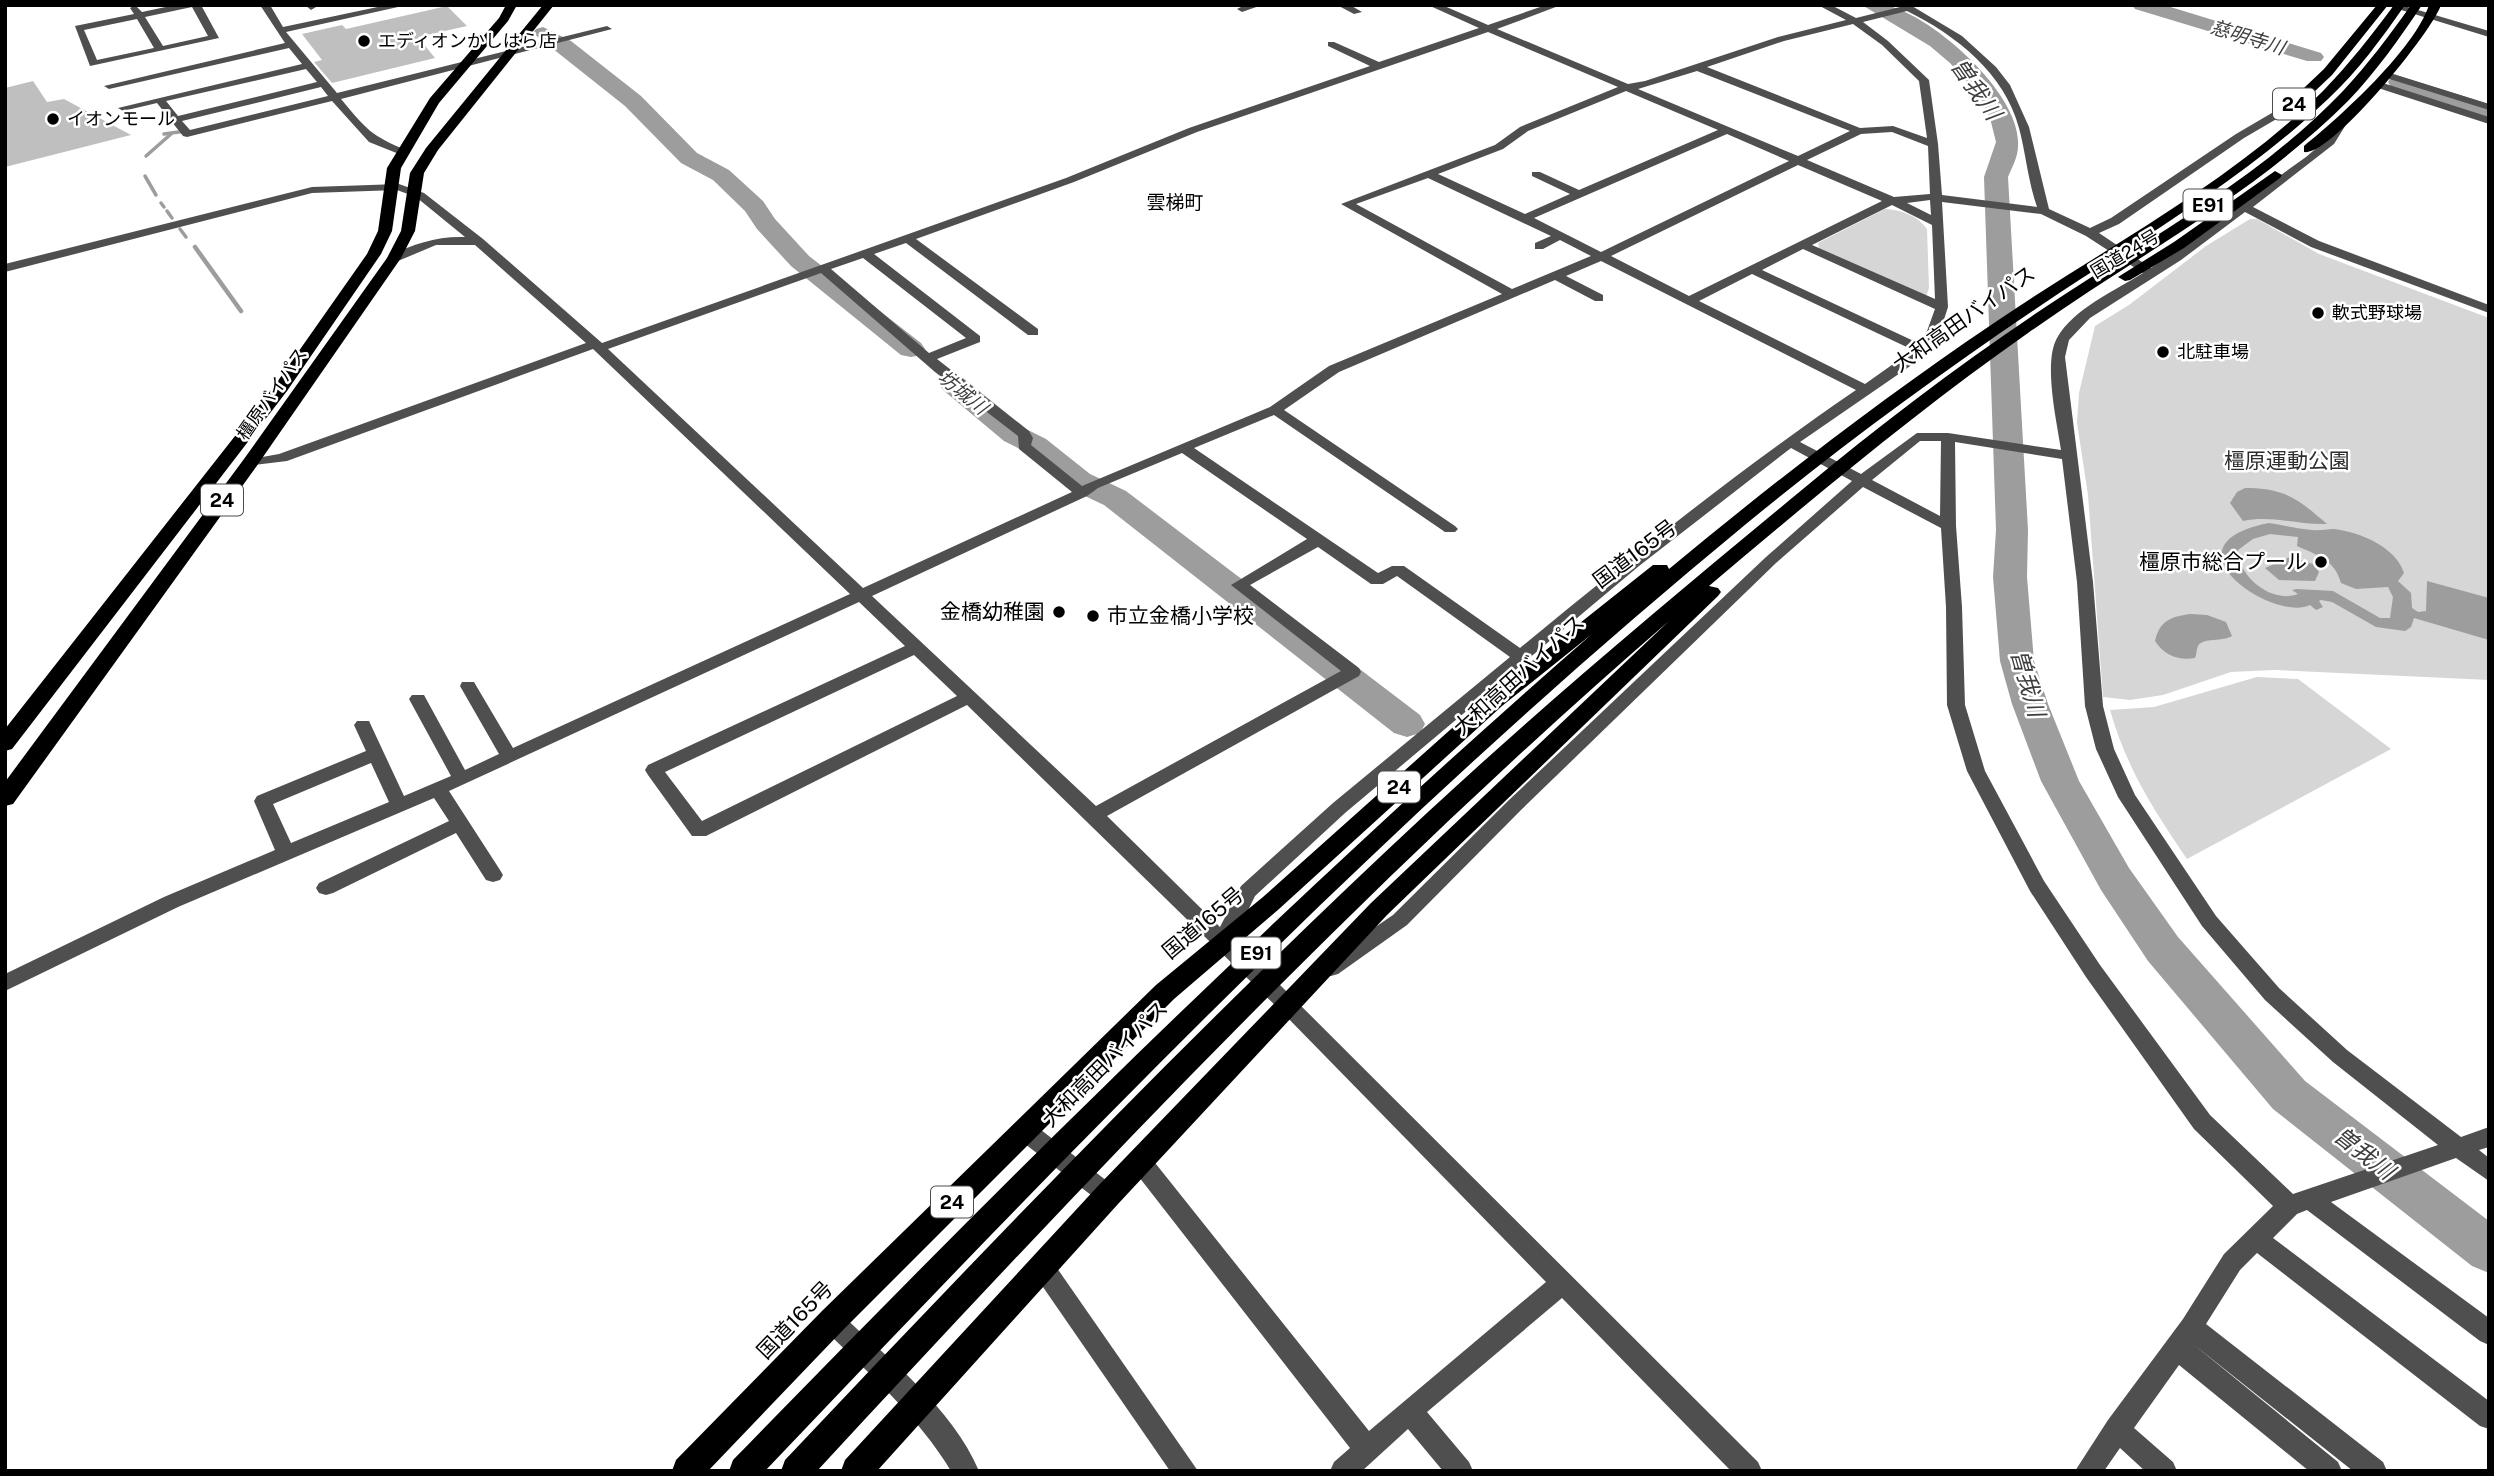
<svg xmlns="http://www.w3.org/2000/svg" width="2494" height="1476" viewBox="0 0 2494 1476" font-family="'Public Sans','Noto Sans JP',sans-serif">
	<rect width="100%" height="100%" fill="#fff"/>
	<g fill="#d6d6d6">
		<path d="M1885,209C1901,210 1917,215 1927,229L1929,288L1926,297L1819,249L1818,243Z"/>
		<polygon points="2250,219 2257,219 2319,254 2489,318 2489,680 2275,670 2231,672 2163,695 2130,700 2103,697 2088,495 2077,423 2079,393 2095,326 2129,305 2206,246"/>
		<path d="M2257,677L2298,679L2391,749L2187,859C2153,809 2127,769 2110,710L2154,707Z"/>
	</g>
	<g fill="#9d9d9d" fill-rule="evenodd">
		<path d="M2245,488C2285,488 2298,499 2327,524C2297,525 2272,515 2243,521L2230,503L2237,492Z"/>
		<path d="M2269,523C2283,525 2298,529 2312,530C2319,531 2327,529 2334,529C2360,532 2396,547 2404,573L2398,581L2411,593L2412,608L2418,612L2426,611L2427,581L2489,598V640L2414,618L2411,627L2405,631L2376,627L2332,602L2321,600L2319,601L2323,607L2316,610L2310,605C2272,623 2158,544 2269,523ZM2270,534L2298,537L2297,546C2317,555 2335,560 2341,583L2356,589L2388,587L2393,597L2390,618H2380L2333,591L2297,589L2292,590L2298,594C2272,604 2238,577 2238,550L2253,539Z"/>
		<polygon points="2290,557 2313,564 2319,572 2315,581 2279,580 2265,568"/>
		<path d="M2190,614L2207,615L2226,622L2232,636C2223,642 2203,637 2198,646C2196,650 2197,654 2195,658C2178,661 2164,655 2155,641C2160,620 2171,617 2190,614Z"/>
	</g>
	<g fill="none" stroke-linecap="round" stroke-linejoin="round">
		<g stroke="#9d9d9d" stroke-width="3.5">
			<polyline points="164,134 186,131"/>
			<polyline points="146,156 171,134"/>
			<polyline points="145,176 156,195"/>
			<polyline points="161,203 164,207"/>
			<polyline points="167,211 172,218"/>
			<polyline points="180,229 186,237"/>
		</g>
		<polyline stroke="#9d9d9d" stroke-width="4.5" points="195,247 241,311"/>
		<g fill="#9d9d9d" fill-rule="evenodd">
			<path d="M1862,5C1871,5 1881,4 1889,6C1935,18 2022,95 2018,146C2018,157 2012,167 2008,177L2028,530L2027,577L2034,661L2048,704L2079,781L2129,868L2178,937L2305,1081L2489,1221V1273L2472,1266L2273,1109L2148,961L2101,890L2041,781L2012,704L2000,661L1993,577L1996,530L1984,177L1996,142L1990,118L1980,97L1950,63L1930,46Z"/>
			<polygon points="2132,5 2164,5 2321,53 2324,57 2321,61 2307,61 2135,9"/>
			<polygon points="543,27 571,41 641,96 697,153 729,170 763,201 775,219 809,256 921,343 925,349 921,355 911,357 901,355 791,266 757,229 745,211 713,180 681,163 625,106 533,33 536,29"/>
			<polygon points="2399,76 2489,104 2489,118 2391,87 2388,82 2391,77"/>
			<polygon points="953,375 963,378 1026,429 1046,439 1090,474 1126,491 1420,715 1425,724 1420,733 1407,737 1394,733 1104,505 1068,488 1024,451 1004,441 943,390 939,384 943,378"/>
		</g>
	</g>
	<g fill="#bfbfbf">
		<polygon points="447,6 467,26 418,37 435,58 332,83 314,62 322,60 302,34 342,25 346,29"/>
		<polygon points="33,81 47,102 64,99 131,135 5,167 5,88"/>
	</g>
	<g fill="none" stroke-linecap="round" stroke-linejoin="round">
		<g fill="#4f4f4f" fill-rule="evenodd">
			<path d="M135,5L142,12L175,5H201L219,38L90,66L75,26L134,14L130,8ZM192,7L208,36L163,46L145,17ZM137,19L154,48L97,60L84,30Z"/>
			<path d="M260,5H270L283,27L387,5H407L286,32L337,93L607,26L612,29L341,99C367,130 370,135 408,151L410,153L404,156L369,142L332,101L187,137L183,136L157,103L123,111L118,108L302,64L289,48L109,89L104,86L285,43ZM306,69L317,82L178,116L166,101ZM321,87L328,96L190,130L182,121Z"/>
			<polygon points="305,5 315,5 316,7 311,10"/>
			<polygon points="1245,5 1262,5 1242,12 1237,9"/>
			<polygon points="1337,5 1350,5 1362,12 1354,14"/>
			<path d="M1428,5H1442L1488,25L1546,5H1561L1497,29L1628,84L1645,81L1778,37L1846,20L1818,5H1831L1856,18L1900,7L1897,5L1912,6L1962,36L1996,67L2010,85L2029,127L2049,209L2090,228L2111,218L2236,134L2289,103H2297V107L2244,138L2119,224L2099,233L2151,268L2306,157L2326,140L2338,121L2342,120L2347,123L2334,144L2253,207L2319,241L2489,305V313L2311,247L2245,212L2181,260L2090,318L2069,340L2065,357L2093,582L2103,706L2114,749L2135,795L2216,916L2279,988L2347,1050L2461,1137L2489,1127V1147L2479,1150L2489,1158V1181L2456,1158L2331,1202L2489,1318V1345L2480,1341L2307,1210L2297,1214L2273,1238L2489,1401V1429L2480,1426L2257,1253L2240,1270L2206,1324L2383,1462L2387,1471H2353L2193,1344L2338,1462L2342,1471H2309L2179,1365L2134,1428L2173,1462L2177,1471H2145L2120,1448L2104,1471H2075L2108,1420L2183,1319L2224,1254L2273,1206L2194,1129L2086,977L2030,891L1967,771L1947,705L1946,607L1941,528L1863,487L1776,563L1521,810L1407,925L1338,974L1331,976L1324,974L1321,968L1324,962L1393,915L1509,800L1766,557L1852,481L1791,448L1639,566L1345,813L1255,896L1234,939L1758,1462L1762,1471H1731L1562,1298L1427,1412L1469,1462L1473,1471H1443L1408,1429L1362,1471H1330L1334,1462L1350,1448L1132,1168L1129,1161L1132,1154L1140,1151L1148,1154L1369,1431L1546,1282L1281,1011L967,705L706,836H692L648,775L645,770L648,765L905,646L859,602L449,791L500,870L503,875L500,880L493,882L486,880L456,833L333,893L326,895L319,893L316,888L319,883L449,821L434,798L178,907L5,991V974L164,897L275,850L254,801L257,796L366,751L354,725L357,721H369L404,796L451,776L409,699L412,695H424L465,770L499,754L460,686L462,682H474L513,748L850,594L593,349L287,461L245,466L243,463L245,460L279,454L586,343L475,245H436L398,261H390V255C414,244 437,236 465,237L416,197L397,190L312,193L5,272V264L312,187L399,184L424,193L483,239L602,343L1066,178L1189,128L1370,66L1328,46V42H1334L1379,62L1479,28ZM1907,11C1956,35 2005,74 2019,128C2026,154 2028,181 2037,207L1942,195L1938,144L1929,80L1888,41L1863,22ZM1853,24L1882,45L1919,81L1927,138L1893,126L1860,128L1707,67L1784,41ZM1488,32L1618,87L1520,127L1495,145L1341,204L1502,294L1329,366L1270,407L1082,486L1031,445L1033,438L1029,431L937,359L980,342V336L874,254L906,243L1028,335H1038V329L916,239L1074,182L1197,132ZM1697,71L1850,131L1798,156L1638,89ZM1626,91L1718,130L1579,190L1540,172H1532V176L1570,194L1525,214L1438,174L1503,149L1528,131ZM1892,132L1928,146L1930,194L1894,197L1807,160L1861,134ZM1727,134L1789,161L1601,252L1534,218ZM1798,165L1882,201L1689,296L1611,256ZM1428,178L1551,236L1535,243V249H1543L1560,240L1591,256L1512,289L1356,204ZM1930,200L1931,215L1907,203ZM1942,202L2041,214L2086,236L2143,273C2115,291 2074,308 2057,338C2043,363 2057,422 2061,450L1948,433H1917L1861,474L1800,442L1919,360L1940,332L1948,307ZM1892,205L1932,225L1935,299L1812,245ZM1803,249L1935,309L1927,331L1918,343L1762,270ZM863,258L966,338L929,353L831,269ZM1601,261L1856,390C1739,470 1629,558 1520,648L1404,566H1392L1378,573L1194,448L1274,415L1445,532H1455L1458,529L1455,526L1284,410L1339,372L1555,280L1595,301H1603V295L1566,276ZM821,273L935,372L1018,436L1019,449L1072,492L863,588L608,349ZM1752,274L1913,350L1865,384L1699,301ZM1920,441H1941L1940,516L1872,480ZM1955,442L2062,459L2077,582L2085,706L2096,749L2118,797L2202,926L2265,1000L2333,1062L2438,1145L2293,1194L2210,1115L2100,965L2044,881L1985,771L1965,705L1962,607L1956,526ZM1182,453L1307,539L1231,585L1341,671L1096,806L872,596L1087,496L1098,488ZM1318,547L1371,584H1383L1397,576L1510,657L1333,803L1241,886L1220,927L1107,816L1359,676L1361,672L1359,668L1250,585ZM914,655L957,696L702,821L665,772ZM371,763L389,802L291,843L273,804Z"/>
			<polygon points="2385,5 2401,5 2489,31 2489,37"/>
			<polygon points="2387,72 2489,104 2489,110 2383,77 2382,75"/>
			<polygon points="2375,83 2383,83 2489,117 2489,124 2375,87"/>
			<polygon points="1024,1120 1032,1123 1116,1188 1119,1195 1116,1202 1108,1205 1100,1202 1016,1137 1013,1130 1016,1123"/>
			<polygon points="1042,1255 1050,1258 1198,1471 1170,1471 1034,1274 1030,1266 1034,1258"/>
			<path d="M832,1309L840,1313C889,1360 952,1407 979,1471H951C918,1416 869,1374 824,1329L820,1321L824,1313Z"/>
		</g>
		<g fill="#000" fill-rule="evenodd">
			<polygon points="506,5 517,5 508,21 439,103 401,168 392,231 381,254 287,391 12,749 5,751 5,729 275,385 367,254 378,231 387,168 430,98 499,18"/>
			<polygon points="543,5 554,5 438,150 424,173 415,231 401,258 256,467 13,804 5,806 5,782 244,459 387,258 401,231 410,173 426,148"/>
			<polygon points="2377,5 2388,5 2332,75 2295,110 2287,110 2287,104 2324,69"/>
			<path d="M2394,5H2405C2382,38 2358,71 2328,99C2242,181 2138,240 2040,306C1939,374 1841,446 1746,524C1394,813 1079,1141 765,1471H729L733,1460C1010,1175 1292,895 1592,634L1502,706L1279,909L1174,999L842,1331L708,1471H672L676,1460L822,1311L1156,985L1263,897L1488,696L1653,565H1667L1669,569C1774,482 1881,399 1994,323C2104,248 2228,185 2323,91C2349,64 2372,35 2394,5Z"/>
			<path d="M2411,5H2422C2399,39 2376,72 2348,101C2254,195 2135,257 2028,333C1917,411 1813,498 1709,586L1718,588L1721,592L1718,596L1387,915L1118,1204L877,1471H841L845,1460L1098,1186L1371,903L1669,621C1365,884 1090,1176 817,1471H781L785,1460C994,1239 1205,1019 1428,812C1549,700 1676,594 1803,489C1882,423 1964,361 2050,304C2149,238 2259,179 2343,91C2368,64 2390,35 2411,5Z"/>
			<path d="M2429,5H2441C2432,32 2331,157 2304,152V146C2341,116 2414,50 2429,5Z"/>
			<polygon points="2275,171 2282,175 2280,178 2184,248 2130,280 2125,281 2118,277 2174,242"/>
		</g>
	</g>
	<g fill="#000" stroke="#fff" stroke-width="2.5">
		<circle cx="364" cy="41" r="7"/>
		<circle cx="53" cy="119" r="7"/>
		<circle cx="2318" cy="313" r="7"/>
		<circle cx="2163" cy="352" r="7"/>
		<circle cx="2321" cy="562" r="7"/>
		<circle cx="1059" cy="612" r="7"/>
		<circle cx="1093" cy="616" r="7"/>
	</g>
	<g text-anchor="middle" stroke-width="5" stroke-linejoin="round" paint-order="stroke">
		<g font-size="18" fill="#000" stroke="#fff" text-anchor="start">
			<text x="378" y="47">エディオンかしはら店</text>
			<text x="67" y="125">イオンモール</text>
			<text x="2332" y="319">軟式野球場</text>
			<text x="2177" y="358">北駐車場</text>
		</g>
		<g font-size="18" fill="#000" stroke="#fff">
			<text transform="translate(2125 254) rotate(-31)" y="6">国道24号</text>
			<text transform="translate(272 394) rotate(-55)" y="6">橿原バイパス</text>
		</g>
		<g font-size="19" font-style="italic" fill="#3e3e3e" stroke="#fff">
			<text transform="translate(2248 37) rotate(17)" y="7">慈明寺川</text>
			<text transform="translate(963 392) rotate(39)" y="7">坊城川</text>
		</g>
		<g fill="#fff" stroke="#4c4c4c" stroke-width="2">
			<rect x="2273" y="88.5" width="42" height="31" rx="5"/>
			<rect x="2183.5" y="189.5" width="49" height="31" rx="5"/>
			<rect x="201" y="484.5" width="42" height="31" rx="5"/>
			<rect x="1378" y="771.5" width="42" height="31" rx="5"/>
			<rect x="1231.5" y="937.5" width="49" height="31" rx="5"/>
			<rect x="931" y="1186.5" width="42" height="31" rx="5"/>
		</g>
		<g font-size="19" font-weight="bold" fill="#000">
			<text x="2294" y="111">24</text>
			<text x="2208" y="212">E91</text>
			<text x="222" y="507">24</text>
			<text x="1399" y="794">24</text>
			<text x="1256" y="960">E91</text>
			<text x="952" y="1209">24</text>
		</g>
		<g font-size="19" fill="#000" stroke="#fff">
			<text x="1175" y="209">雲梯町</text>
		</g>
		<g font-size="21" fill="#000" stroke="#fff">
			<text transform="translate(1964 319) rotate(-35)" y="7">大和高田バイパス</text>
			<text transform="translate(1635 554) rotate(-37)" y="7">国道165号</text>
			<text transform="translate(1519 675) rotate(-42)" y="7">大和高田バイパス</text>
			<text transform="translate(1203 923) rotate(-40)" y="7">国道165号</text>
			<text transform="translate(1105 1064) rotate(-45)" y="7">大和高田バイパス</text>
			<text transform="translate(795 1320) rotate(-46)" y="7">国道165号</text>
		</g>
		<g font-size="21" fill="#2d2d2d" stroke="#fff">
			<text x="2287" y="468">橿原運動公園</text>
		</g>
		<g font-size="21" fill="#000" stroke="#fff" text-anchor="end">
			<text x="2307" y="569">橿原市総合プール</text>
			<text x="1045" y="619">金橋幼稚園</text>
			<text x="1107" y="623" text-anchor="start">市立金橋小学校</text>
		</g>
		<g font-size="23" font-style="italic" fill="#3e3e3e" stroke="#fff">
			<text transform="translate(1976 89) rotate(55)" y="8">曽我川</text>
			<text transform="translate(2028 683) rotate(74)" y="8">曽我川</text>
			<text transform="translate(2364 1153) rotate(38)" y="8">曽我川</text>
		</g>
	</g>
	<rect width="2494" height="1476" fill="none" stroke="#000000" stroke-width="14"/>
</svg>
